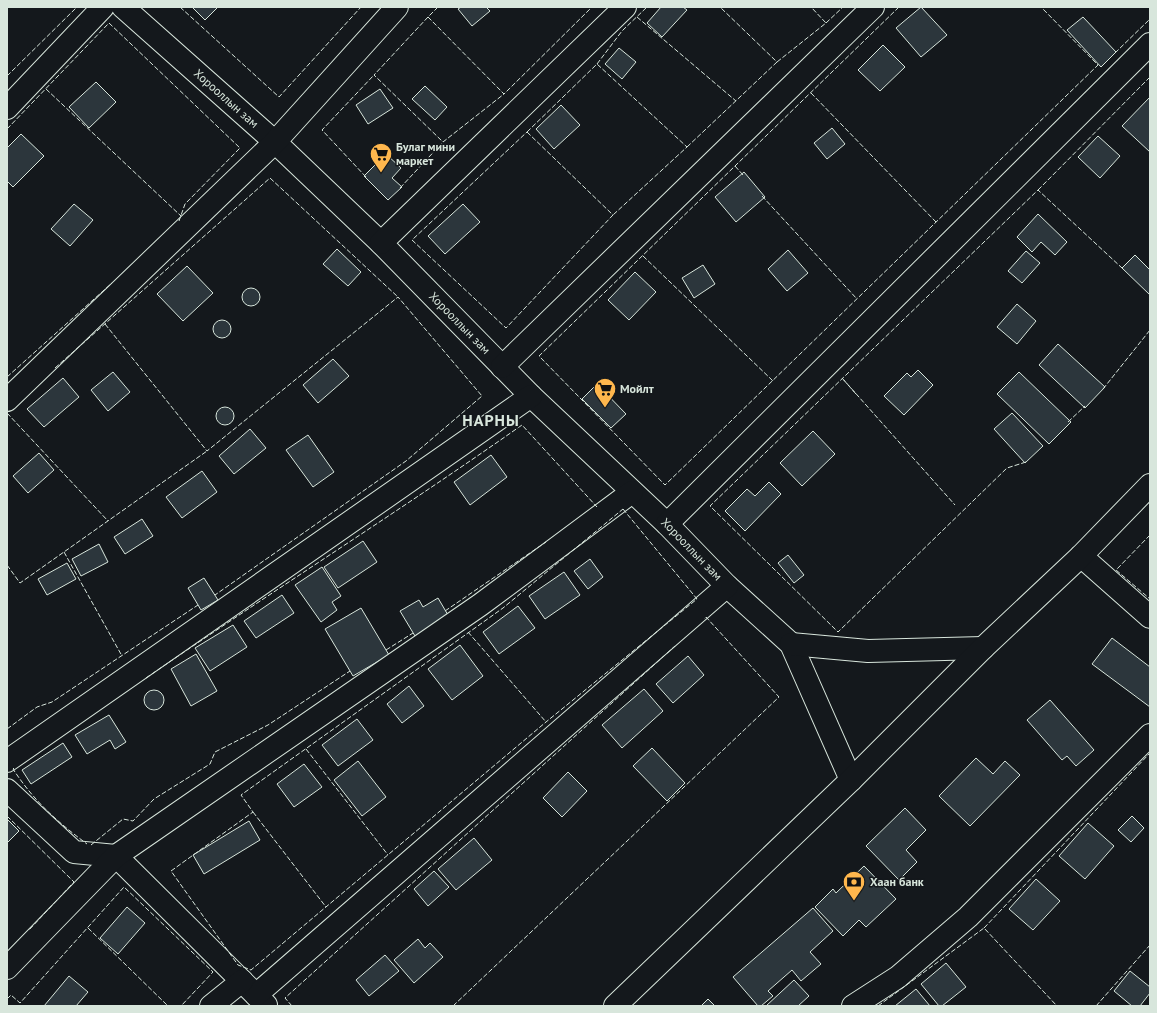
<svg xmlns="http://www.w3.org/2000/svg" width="1157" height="1013" viewBox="0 0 1157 1013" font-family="'PT Sans',sans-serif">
	<rect width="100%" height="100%" fill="#14181c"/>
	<g fill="#2c363c" stroke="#d8e6dc">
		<polygon points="192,7 218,7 205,20"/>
		<polygon points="461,7 486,7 490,11 472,26 458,9"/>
		<polygon points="661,7 683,7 687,10 662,37 647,23"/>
		<polygon points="921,7 947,35 921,57 896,28"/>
		<polygon points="1083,17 1116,52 1101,67 1067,30"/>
		<polygon points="883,45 905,67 880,91 858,70"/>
		<polygon points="619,48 636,62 622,79 605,64"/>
		<polygon points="96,82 116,102 89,128 69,107"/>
		<polygon points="425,86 447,107 435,120 412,99"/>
		<polygon points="380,89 393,108 368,124 356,105"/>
		<polygon points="1150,97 1150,152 1122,126"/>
		<polygon points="561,105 580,125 554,149 536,129"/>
		<polygon points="832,128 845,144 827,159 814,143"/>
		<polygon points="21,134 44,156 13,187 7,181 7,148"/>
		<polygon points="1098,136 1120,156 1100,178 1078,157"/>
		<polygon points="386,154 401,168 392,178 402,187 388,200 364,176"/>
		<polygon points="744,172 765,197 736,222 715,197"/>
		<polygon points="74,204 93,220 70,246 51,229"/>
		<polygon points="463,204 480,222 445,254 428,236"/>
		<polygon points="1038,214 1067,242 1055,255 1041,242 1032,252 1017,237"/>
		<polygon points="337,249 361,272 348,286 323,264"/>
		<polygon points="788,250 808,273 787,291 768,269"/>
		<polygon points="1026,251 1040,263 1022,283 1008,271"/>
		<polygon points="1135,255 1150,270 1150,295 1122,268"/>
		<polygon points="703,265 715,284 694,298 682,278"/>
		<polygon points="187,266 213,293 183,321 157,294"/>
		<polygon points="635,272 656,292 629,320 608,300"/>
		<circle cx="251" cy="297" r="9"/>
		<polygon points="1017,304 1036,321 1017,344 997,327"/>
		<circle cx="222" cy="329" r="9"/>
		<polygon points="1058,344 1105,387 1085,408 1039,365"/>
		<polygon points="333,359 349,376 318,403 303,385"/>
		<polygon points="918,370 933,385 904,415 884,396 907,373 911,377"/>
		<polygon points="113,372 130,392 108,411 91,390"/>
		<polygon points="1019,372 1071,422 1049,444 997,394"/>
		<polygon points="63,378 79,397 44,427 27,409"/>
		<polygon points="597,384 626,414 611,428 582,399"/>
		<circle cx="225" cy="416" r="9"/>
		<polygon points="1012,413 1043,446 1025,463 994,429"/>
		<polygon points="250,429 266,448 234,474 219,456"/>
		<polygon points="813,431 835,454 802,486 780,463"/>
		<polygon points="308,435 334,472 313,487 286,450"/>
		<polygon points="39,453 54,470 28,493 13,476"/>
		<polygon points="491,455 507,477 470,505 454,482"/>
		<polygon points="202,471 217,492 182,518 166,497"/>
		<polygon points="769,482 781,494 745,531 725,511 747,489 755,496"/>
		<polygon points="142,519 153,536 125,554 114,537"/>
		<polygon points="363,541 377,562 338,588 324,567"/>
		<polygon points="99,544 108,562 81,576 72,559"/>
		<polygon points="788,555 804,575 794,583 778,563"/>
		<polygon points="590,559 603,577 588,589 574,571"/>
		<polygon points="67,563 76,579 47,595 38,579"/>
		<polygon points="322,567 341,596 332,602 337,610 321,622 295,585"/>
		<polygon points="564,572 580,595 545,619 529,596"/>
		<polygon points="204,578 218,600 201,610 188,588"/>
		<polygon points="282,595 294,613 256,638 244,621"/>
		<polygon points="438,598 448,615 415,636 400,611 419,600 423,607"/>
		<polygon points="518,606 535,628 499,654 483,632"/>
		<polygon points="361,608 389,655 353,676 325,629"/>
		<polygon points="233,625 247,647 210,671 195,648"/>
		<polygon points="1112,638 1150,667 1150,707 1092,664"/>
		<polygon points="460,645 483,676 452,700 428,669"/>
		<polygon points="196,654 217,691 191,706 171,669"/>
		<polygon points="688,656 704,675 673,703 656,684"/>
		<polygon points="409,686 424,706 402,723 387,704"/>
		<polygon points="644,689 663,711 622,748 602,725"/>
		<circle cx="154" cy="700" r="10"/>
		<polygon points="1050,700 1094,750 1076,766 1067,756 1062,760 1027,720"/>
		<polygon points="109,715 126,742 115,749 110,740 87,754 75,735"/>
		<polygon points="357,719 373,740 338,766 322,745"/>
		<polygon points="63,743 72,757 31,784 22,770"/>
		<polygon points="652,748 685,783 667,801 633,766"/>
		<polygon points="976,758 993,774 1005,761 1020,775 970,826 939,796"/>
		<polygon points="358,761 386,797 362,816 334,780"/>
		<polygon points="304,764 322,787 294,807 277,784"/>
		<polygon points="568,772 587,791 562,817 543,798"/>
		<polygon points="905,808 926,830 906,850 917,862 899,880 866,846"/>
		<polygon points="1132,816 1144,828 1131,842 1118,830"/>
		<polygon points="7,819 19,831 7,843"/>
		<polygon points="249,821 260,840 204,874 193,855"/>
		<polygon points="1088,823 1114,846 1085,879 1059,856"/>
		<polygon points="474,838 492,860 456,890 438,869"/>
		<polygon points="864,866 896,899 866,927 859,920 843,936 815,907 833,889 836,893"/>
		<polygon points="434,871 449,887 428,906 414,889"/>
		<polygon points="1036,879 1060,901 1033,930 1009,909"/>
		<polygon points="127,907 145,923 118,954 100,938"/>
		<polygon points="813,908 833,931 810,952 821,964 801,981 792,970 768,991 773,996 761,1006 758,1006 733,977"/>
		<polygon points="418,939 425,948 430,943 443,957 414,983 394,960"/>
		<polygon points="385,955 399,971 369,996 356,980"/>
		<polygon points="946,963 966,987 942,1006 939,1006 921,984"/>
		<polygon points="1130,971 1150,987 1150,993 1140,1006 1132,1006 1114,991"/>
		<polygon points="69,976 88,992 76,1006 44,1006"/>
		<polygon points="794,980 809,996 798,1006 766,1006"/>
		<polygon points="916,989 930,1006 895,1006"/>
		<polygon points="708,999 715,1006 701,1006"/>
	</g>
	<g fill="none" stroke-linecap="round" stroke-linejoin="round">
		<g stroke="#d8e6dc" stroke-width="24">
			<g id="minor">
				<path id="s1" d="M123,7L275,142L381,243L531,396L667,524L727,586L791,644L851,780"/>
				<polyline points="7,108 103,7"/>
				<polyline points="381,243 625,7"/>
				<polyline points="502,367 873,7"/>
				<polyline points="7,400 275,142 397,7"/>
				<polyline points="667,524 1150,44"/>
				<polyline points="1081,556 1150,617"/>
				<polyline points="791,644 868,651 983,648"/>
				<polyline points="7,761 531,396"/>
				<polyline points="7,790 74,852 116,856 266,1005"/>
				<polyline points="7,968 116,856 480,605 632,492"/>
				<polyline points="256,995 727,586"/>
				<polyline points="211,1006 242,981"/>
				<polyline points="853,1006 898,977 968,917 1150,735"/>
			</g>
		</g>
		<g stroke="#d8e6dc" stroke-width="24">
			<polyline id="major" points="615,1006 851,780 983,648 1081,556 1150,485"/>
		</g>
		<use href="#minor" stroke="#14181c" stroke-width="22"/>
		<use href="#major" stroke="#14181c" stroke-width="22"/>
		<g stroke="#d8e6dc" stroke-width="1" stroke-dasharray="5 2" stroke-linecap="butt">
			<polyline points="180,7 279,97 361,7"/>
			<polyline points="438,7 428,17 504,94 592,7"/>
			<polyline points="899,7 539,356 665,485 1098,65 1041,7"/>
			<polyline points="428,17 374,75 443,142 504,94"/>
			<polyline points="637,17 736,101"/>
			<polyline points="826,23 843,7"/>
			<polyline points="1115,53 1150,19"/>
			<polyline points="777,62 826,23 811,7"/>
			<polyline points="597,64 622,31 647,7"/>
			<polyline points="7,76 77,7"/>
			<polyline points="46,89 181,216"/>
			<polyline points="811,93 936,222"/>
			<polyline points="7,129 109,23 240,148 185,204 179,221"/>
			<polygon points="527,132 613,215 506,328 412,240"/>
			<polyline points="527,132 597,64 687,147 613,215"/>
			<polyline points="687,147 777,62 720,7"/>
			<polyline points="735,166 743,175"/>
			<polyline points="366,177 322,130 374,75"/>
			<polyline points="400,188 443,142"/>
			<polyline points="1038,190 1150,77"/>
			<polyline points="762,196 857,299"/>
			<polyline points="643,256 773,381"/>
			<polyline points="105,324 207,451 398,297 482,396 406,461 215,595"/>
			<polyline points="55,368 270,178 398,297"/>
			<polyline points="7,377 112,283"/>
			<polyline points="1103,389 1150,330"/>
			<polyline points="856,394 842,378 955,505"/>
			<polyline points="7,413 108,521"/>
			<polyline points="1068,422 1085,406"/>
			<polyline points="1026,462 1007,468 838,632 710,506 1038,190 1122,268"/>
			<polygon points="623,509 697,599 546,722 251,970 238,965 171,871 253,812 241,795 503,608"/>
			<polyline points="1150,535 1116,570 1150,599"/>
			<polyline points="64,552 122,656"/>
			<polyline points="7,565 20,583 207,451"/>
			<polyline points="445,611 546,542"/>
			<polyline points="468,632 546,722"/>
			<polyline points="386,650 413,633"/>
			<path d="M146,678C271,592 398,512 522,425L597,507"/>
			<polyline points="7,729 37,707 52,702 198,605"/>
			<polyline points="306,749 388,855"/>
			<path d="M14,768L13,769C34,801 56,821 87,844"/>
			<polyline points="253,812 326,907"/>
			<polyline points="7,816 74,882 29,930"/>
			<polyline points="91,845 123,819 133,821 154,799 210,764 215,752 268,725 350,671"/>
			<polyline points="88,928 168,1006"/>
			<polyline points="984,928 1150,753"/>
			<polyline points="7,999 11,995 20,1003 124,887 213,972 181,1006"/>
			<polyline points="292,1006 285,998 675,646"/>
			<polyline points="453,1006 779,697 706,617 704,619"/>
			<polyline points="878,1006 984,928 1057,1006"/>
			<polyline points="1096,1006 1150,945"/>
		</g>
	</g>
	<defs>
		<g id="supermarket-pin" transform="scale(1.15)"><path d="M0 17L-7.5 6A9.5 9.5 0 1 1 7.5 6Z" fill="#ffb74d" stroke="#14181c"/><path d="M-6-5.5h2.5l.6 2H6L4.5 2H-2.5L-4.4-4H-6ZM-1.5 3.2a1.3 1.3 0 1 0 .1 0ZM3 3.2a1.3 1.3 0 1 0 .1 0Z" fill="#111"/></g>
		<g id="bank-pin" transform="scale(1.15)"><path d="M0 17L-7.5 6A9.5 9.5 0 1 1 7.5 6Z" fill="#ffb74d" stroke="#14181c"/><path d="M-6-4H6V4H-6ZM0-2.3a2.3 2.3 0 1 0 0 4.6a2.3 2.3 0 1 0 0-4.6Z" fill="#111"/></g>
	</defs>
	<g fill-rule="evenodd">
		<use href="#supermarket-pin" x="381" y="154"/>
		<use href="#supermarket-pin" x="605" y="389"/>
		<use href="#bank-pin" x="854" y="882"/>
	</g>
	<g text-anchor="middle" stroke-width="3" stroke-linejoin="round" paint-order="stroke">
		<g font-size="12" fill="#d8e6dc" stroke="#14181c">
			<text dy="4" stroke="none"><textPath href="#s1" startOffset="138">Хорооллын зам</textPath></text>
			<text dy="4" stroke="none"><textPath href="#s1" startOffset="462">Хорооллын зам</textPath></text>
			<text dy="4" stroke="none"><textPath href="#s1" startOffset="786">Хорооллын зам</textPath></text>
		</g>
		<g font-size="12" font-weight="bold" fill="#d8e6dc" stroke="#14181c" text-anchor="start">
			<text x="396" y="151">Булаг мини<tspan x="396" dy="14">маркет</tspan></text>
			<text x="620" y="393">Мойлт</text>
			<text x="870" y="886">Хаан банк</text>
		</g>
		<g font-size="16" font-weight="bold" letter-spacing="1" fill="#d8e6dc" stroke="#14181c">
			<text x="491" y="426">НАРНЫ</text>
		</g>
	</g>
	<rect width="1157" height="1013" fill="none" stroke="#d8e6dc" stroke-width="16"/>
</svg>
